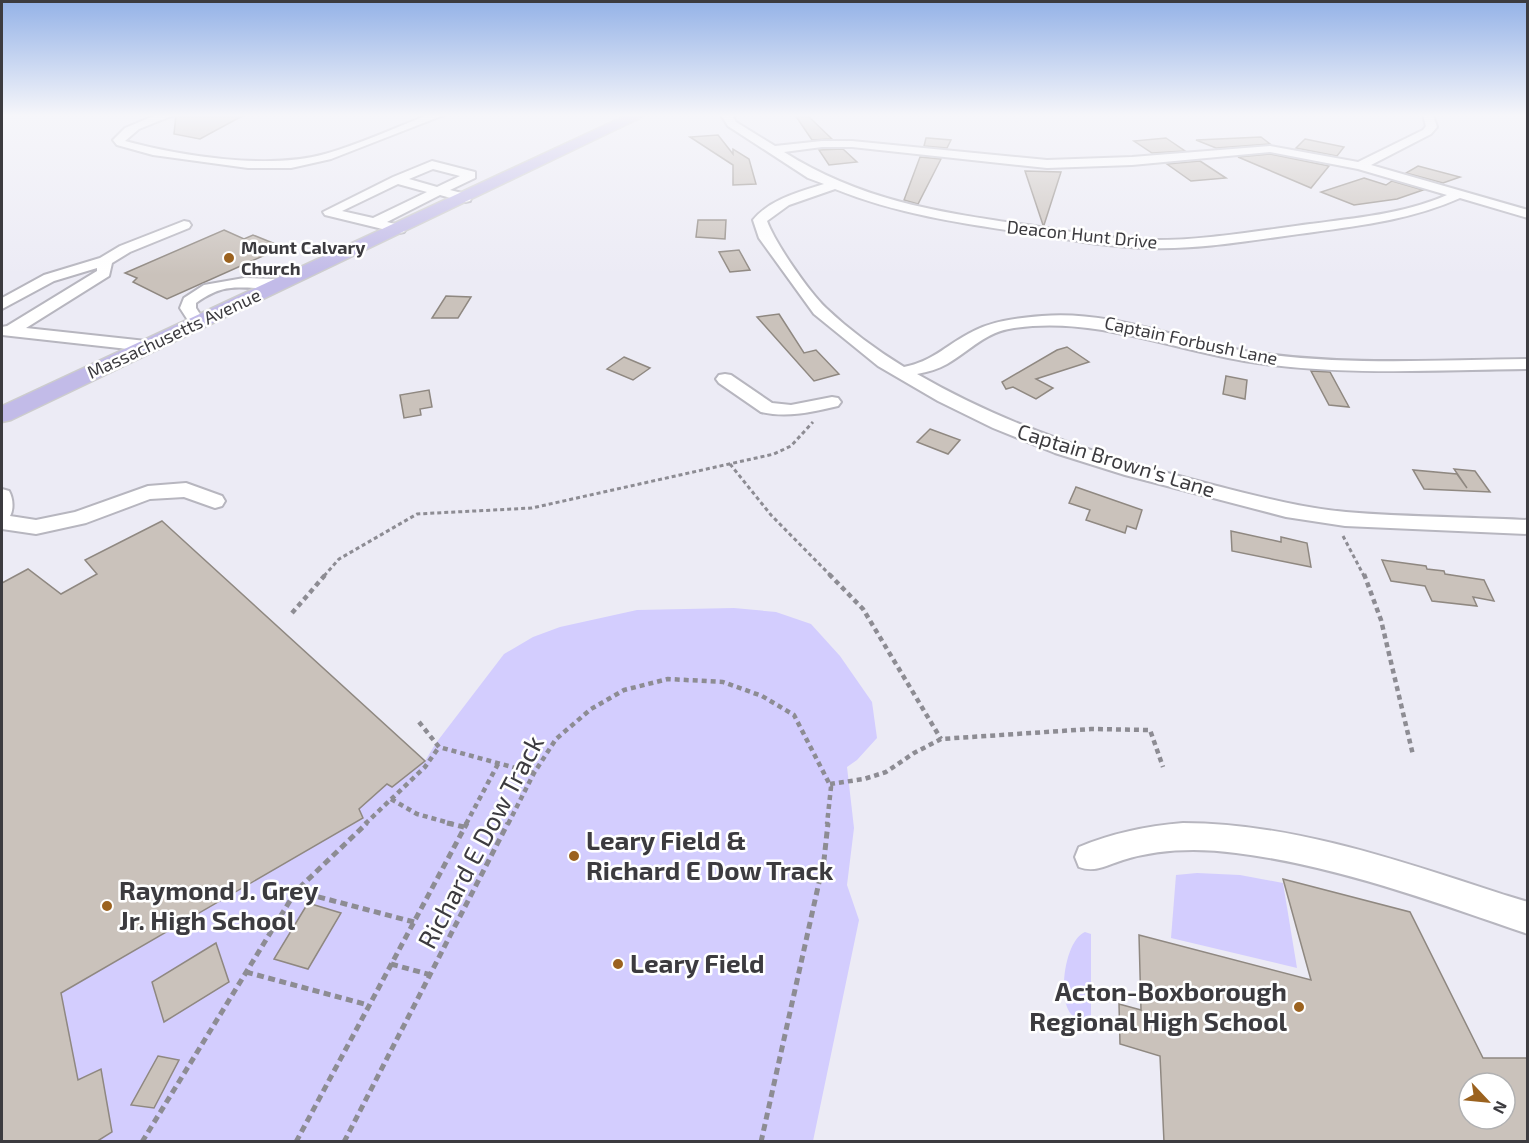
<svg xmlns="http://www.w3.org/2000/svg" width="1529" height="1143" viewBox="0 0 1529 1143" font-family="'Exo 2',sans-serif">
	<rect width="100%" height="100%" fill="#ecebf5"/>
	<g fill="#d3cdfe">
		<polygon points="734,608 776,612 811,624 840,656 872,702 877,738 857,760 847,767 854,828 847,885 859,920 813,1141 96,1141 111,1131 101,1070 78,1080 61,993 363,818 359,809 387,784 392,787 425,761 436,743 504,654 533,637 560,627 637,610"/>
		<polygon points="1197,873 1240,875 1283,883 1297,968 1171,938 1176,875"/>
		<path d="M1085,932L1091,934V1019L1087,1024C1082,1021 1075,1019 1071,1014C1057,998 1065,940 1085,932Z"/>
	</g>
	<g fill="#cac2bb" stroke="#8f8881" stroke-width="1.5" fill-rule="evenodd">
		<polygon points="176,115 244,115 200,139 174,134"/>
		<polygon points="795,115 807,115 832,139 812,140"/>
		<polygon points="718,135 733,154 733,149 749,159 756,184 733,185 733,165 690,137"/>
		<polygon points="1261,137 1270,144 1216,148 1196,140"/>
		<polygon points="926,138 928,138 951,140 947,148 924,146"/>
		<polygon points="1166,138 1185,151 1152,153 1134,141"/>
		<polygon points="1305,139 1344,147 1337,156 1296,148"/>
		<polygon points="843,149 857,162 829,165 819,150"/>
		<polygon points="1270,154 1329,166 1311,188 1238,157"/>
		<polygon points="920,157 941,159 918,204 904,200"/>
		<polygon points="1200,161 1226,178 1191,181 1167,164"/>
		<polygon points="1418,166 1460,177 1443,183 1406,173"/>
		<polygon points="1025,171 1061,172 1044,225 1043,225"/>
		<polygon points="1364,178 1386,185 1392,181 1423,190 1397,199 1354,205 1321,192"/>
		<polygon points="698,220 726,220 725,239 696,237"/>
		<polygon points="224,230 244,239 253,235 283,247 167,299 133,282 137,278 125,273"/>
		<polygon points="739,250 750,270 730,272 719,252"/>
		<polygon points="446,296 471,297 458,318 432,318"/>
		<polygon points="779,314 804,353 816,350 839,374 814,381 757,317"/>
		<polygon points="1067,347 1089,362 1036,379 1053,388 1036,399 1013,387 1006,389 1002,382 1057,350"/>
		<polygon points="624,357 650,368 633,380 607,369"/>
		<polygon points="1311,371 1330,372 1349,407 1329,405"/>
		<polygon points="1226,376 1247,380 1245,399 1223,394"/>
		<polygon points="429,390 432,407 420,409 421,415 404,418 400,395"/>
		<polygon points="930,429 960,440 948,454 917,442"/>
		<polygon points="1454,469 1475,471 1490,492 1424,489 1413,470 1457,474 1467,488"/>
		<polygon points="1076,487 1142,510 1136,529 1127,526 1125,533 1086,520 1090,510 1069,503"/>
		<polygon points="162,521 425,761 392,787 387,784 359,809 363,818 61,993 78,1080 101,1069 112,1132 96,1142 2,1142 2,583 28,569 61,594 97,574 85,560"/>
		<polygon points="1231,531 1281,542 1281,537 1307,543 1311,567 1232,551"/>
		<polygon points="1382,560 1426,566 1427,569 1444,571 1445,574 1484,580 1494,601 1473,597 1477,606 1432,601 1425,586 1391,581"/>
		<path d="M1283,879L1410,912L1483,1058H1527V1142H1164L1160,1056L1120,1044L1119,1004L1141,1010L1139,935L1311,980ZM1469,1083H1505V1119H1469Z"/>
		<polygon points="308,903 341,913 308,969 274,959"/>
		<polygon points="216,943 229,982 164,1022 152,982"/>
		<polygon points="158,1056 179,1060 154,1108 131,1105"/>
	</g>
	<g fill="none" stroke-linecap="round" stroke-linejoin="round">
		<g stroke="#b7b6bf" stroke-width="4">
			<g id="minor">
				<path d="M156,115H174L139,129L125,141C180,156 269,170 325,154C360,144 394,128 428,115H444L331,159L291,168H248L153,155L117,145L113,140L125,128Z"/>
				<path d="M721,115H732L736,122L775,146L822,141H852L1047,160L1132,157L1270,146L1358,162L1423,130L1426,126L1423,115H1433L1437,127L1431,134L1371,165L1528,210V218L1460,198C1413,219 1364,225 1314,232C1259,239 1203,250 1147,248C1109,247 1071,240 1034,234C966,224 899,215 835,189L789,205L767,221C775,243 809,292 826,308C849,330 878,351 904,367C933,361 944,347 968,334C990,321 1016,318 1042,316C1113,310 1182,341 1251,352C1342,366 1436,360 1528,359V369C1436,370 1342,376 1251,362C1172,350 1096,316 1014,328C985,332 971,350 947,364C938,369 928,372 917,374C1013,429 1107,458 1213,485C1257,496 1301,508 1346,512C1406,517 1467,517 1528,520V534L1345,526L1286,517L1125,475L1055,453L993,428L938,401L878,366L814,314L759,238L753,220C770,199 799,192 824,184L808,178L728,126ZM822,147H852L1047,168L1132,165L1270,152L1358,169L1447,195C1403,214 1356,218 1310,224C1256,231 1201,241 1147,240C1109,239 1071,232 1034,226C943,213 863,202 784,152Z"/>
				<path d="M432,161L475,172V178L450,190L470,195L471,198L470,201L465,202L440,195L387,222L404,226L406,229L404,232L399,233L325,215L323,212L393,177ZM433,169L460,176L437,187L409,179ZM398,184L427,192L373,218L342,211Z"/>
				<polygon points="184,221 189,222 191,225 189,228 130,252 112,263 109,276 26,328 146,341 152,342 154,346 152,350 146,351 2,335 2,327 7,326 97,271 97,268 54,281 2,309 2,298 44,275 100,258 120,246"/>
				<path d="M244,278L280,279L288,284C280,292 245,286 231,288C218,289 207,295 196,303V308L205,322L197,327L191,325L180,308L184,298L204,285Z"/>
				<path d="M725,374L731,375L772,403L791,405L832,397L838,398L841,402L838,406C813,412 787,418 761,412L719,383L716,379L719,375Z"/>
				<path d="M186,483L222,496L225,501L222,506L215,508L184,497L150,499L86,523L36,534L2,529V489L9,491C13,498 14,509 10,516L36,520L75,512L148,486Z"/>
				<path d="M1183,823C1293,823 1403,862 1508,896L1528,902V934C1434,902 1334,865 1236,853C1198,848 1159,849 1123,860C1107,865 1095,873 1079,867L1075,857L1079,847C1113,833 1146,826 1183,823Z"/>
			</g>
		</g>
		<g stroke="#cccccd" stroke-width="3">
			<polygon id="major" points="627,115 646,115 11,420 2,422 2,406"/>
		</g>
		<g stroke="#8d8c93" stroke-width="3" stroke-dasharray="4 3" stroke-linecap="butt">
			<polyline points="730,464 771,515 831,576"/>
			<polyline points="1343,536 1364,576"/>
			<polyline points="324,576 339,559 417,514 532,508 774,454 791,446 813,422"/>
		</g>
		<g stroke="#8d8c93" stroke-width="4.5" stroke-dasharray="5 4" stroke-linecap="butt">
			<polyline points="829,574 863,609 941,739"/>
			<polyline points="1364,574 1381,620 1413,755"/>
			<polyline points="292,613 326,574"/>
			<polyline points="419,722 439,747 534,773"/>
			<polyline points="830,784 864,779 886,772 914,753 941,739 1091,729 1150,730 1163,767"/>
			<polyline points="391,799 417,814 453,824"/>
			<polyline points="365,824 425,767 439,747"/>
			<polyline points="466,824 498,764"/>
			<polyline points="508,824 534,773 556,739 591,709 624,690 668,679 723,682 762,696 794,715 831,787 827,824"/>
		</g>
		<g stroke="#8d8c93" stroke-width="5" stroke-dasharray="7 4.5" stroke-linecap="butt">
			<polyline points="447,823 464,827"/>
			<polyline points="296,891 414,922"/>
			<polyline points="391,964 431,975"/>
			<polyline points="246,972 368,1005"/>
			<polyline points="142,1142 296,891 367,823"/>
			<polyline points="296,1142 467,823"/>
			<polyline points="344,1142 508,823"/>
			<polyline points="761,1142 824,860 828,823"/>
		</g>
		<use href="#minor" fill="#fff" fill-rule="evenodd"/>
		<use href="#major" fill="#c2bbe8" fill-rule="evenodd"/>
	</g>
	<linearGradient id="sky" x2="0" y2="1"><stop stop-color="#94b2e7"/><stop offset="0.42" stop-color="#f6f6fa"/><stop offset="1" stop-color="#f6f6fa" stop-opacity="0"/></linearGradient>
	<rect width="1529" height="275" fill="url(#sky)"/>
	<g fill="#9b621f" stroke="#fff" stroke-width="2">
		<circle cx="229" cy="258" r="6"/>
		<circle cx="574" cy="856" r="6"/>
		<circle cx="107" cy="906" r="6"/>
		<circle cx="618" cy="964" r="6"/>
		<circle cx="1299" cy="1007" r="6"/>
	</g>
	<g text-anchor="middle" stroke-width="5" stroke-linejoin="round" paint-order="stroke">
		<g font-size="18" fill="#3c3b3f" stroke="#fff">
			<text transform="translate(1082 235) rotate(6)" y="6">Deacon Hunt Drive</text>
			<text transform="translate(174 334) rotate(-25)" y="6">Massachusetts Avenue</text>
			<text transform="translate(1191 341) rotate(12)" y="6">Captain Forbush Lane</text>
		</g>
		<g font-size="18" font-weight="bold" fill="#3c3b3f" stroke="#fff" text-anchor="start">
			<text x="241" y="254">Mount Calvary<tspan x="241" dy="21">Church</tspan></text>
		</g>
		<g font-size="21" fill="#3c3b3f" stroke="#fff">
			<text transform="translate(1116 461) rotate(17)" y="7">Captain Brown's Lane</text>
		</g>
		<g font-size="26" font-weight="bold" fill="#3c3b3f" stroke="#fff" text-anchor="start">
			<text x="586" y="850">Leary Field &amp;<tspan x="586" dy="30">Richard E Dow Track</tspan></text>
			<text x="119" y="900">Raymond J. Grey<tspan x="119" dy="30">Jr. High School</tspan></text>
			<text x="630" y="973">Leary Field</text>
			<text x="1287" y="1001" text-anchor="end">Acton-Boxborough<tspan x="1287" dy="30">Regional High School</tspan></text>
		</g>
		<g font-size="26" fill="#3c3b3f" stroke="#fff">
			<text transform="translate(481 842) rotate(-62)" y="9">Richard E Dow Track</text>
		</g>
	</g>
	<rect width="1529" height="1143" fill="none" stroke="#3c3b3f" stroke-width="6"/>
	<g transform="translate(1487 1101) rotate(116)"><circle r="28" fill="#ffffff" stroke="#b1b1b2" stroke-width="1.5"/>
	<path d="M0-4.5L10 22L0 15L-10 22Z" fill="#9b621f"/>
	<text y="-9" font-size="16" font-weight="bold" text-anchor="middle" fill="#3c3b3f">N</text>
	</g>
</svg>
